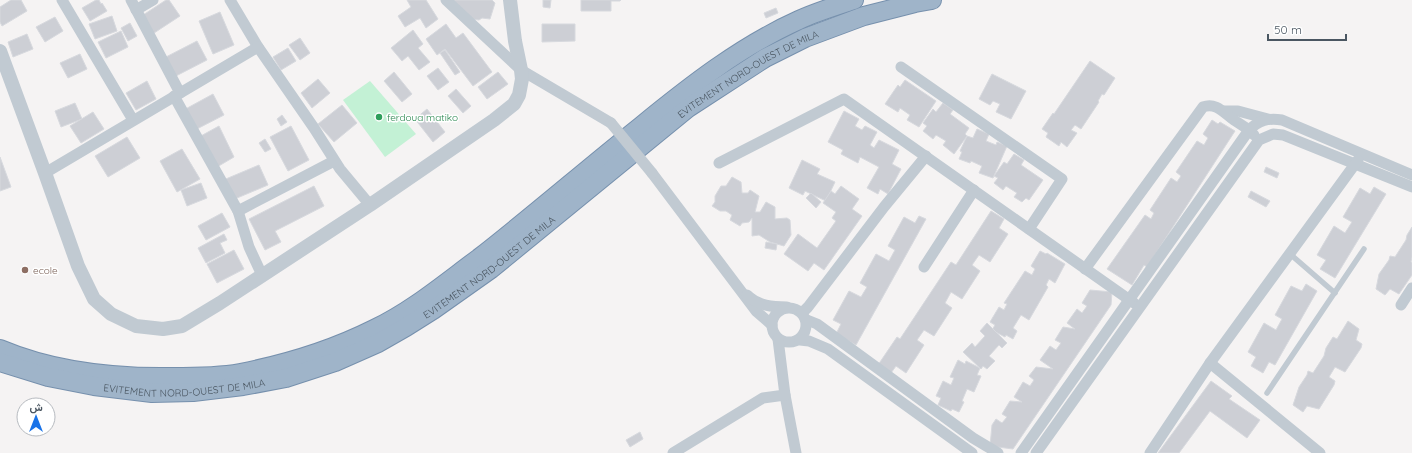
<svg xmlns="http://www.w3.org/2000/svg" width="1412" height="453" viewBox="0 0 1412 453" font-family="Quicksand,Vazirmatn,sans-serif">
	<rect width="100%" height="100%" fill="#f5f3f3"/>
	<polygon fill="#c3f1d5" points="370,81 416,134 385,157 343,100"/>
	<g fill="#cdcfd5" stroke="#d7d9de">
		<polygon points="11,0 21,0 27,11 2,26 0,22 0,7"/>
		<polygon points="96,0 99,0 101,4 102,3 107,11 90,21 82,8"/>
		<polygon points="166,0 169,0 180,16 148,37 137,19"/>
		<polygon points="407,0 426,0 438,19 426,28 420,18 405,27 398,16 411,7"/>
		<polygon points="449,0 492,0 495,3 490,19 482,18 479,20 472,19"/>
		<polygon points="543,0 551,0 550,8 543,7"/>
		<polygon points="581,0 621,0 620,1 611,1 611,11 581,11"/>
		<polygon points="776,8 778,13 766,18 764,13"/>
		<polygon points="220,12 234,45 213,54 199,21"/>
		<polygon points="112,16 117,31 95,39 89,24"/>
		<polygon points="55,17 63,31 45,42 36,27"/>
		<polygon points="130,23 137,36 128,41 121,28"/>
		<polygon points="446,24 456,38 463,33 492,72 473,86 445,49 437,55 426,39"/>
		<polygon points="542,24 575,24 575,41 542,42"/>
		<polygon points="413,30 423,44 418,48 430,62 419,70 408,56 402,61 391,48"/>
		<polygon points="121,31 128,47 106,58 98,42"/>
		<polygon points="27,34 33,49 13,57 8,42"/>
		<polygon points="300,38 310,53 300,60 289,45"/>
		<polygon points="197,41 207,60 174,77 164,58"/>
		<polygon points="288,48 296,61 281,70 273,57"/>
		<polygon points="445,50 460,72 455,75 440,53"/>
		<polygon points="80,54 87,69 68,78 60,63"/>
		<polygon points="1090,61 1115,78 1104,95 1102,94 1098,101 1099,102 1081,129 1075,125 1071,130 1077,133 1067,147 1061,142 1059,146 1046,137 1048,133 1042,129 1053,113 1054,114"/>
		<polygon points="438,68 449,82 438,90 427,76"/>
		<polygon points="394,72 412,94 402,102 384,81"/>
		<polygon points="498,72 508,84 487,99 478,87"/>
		<polygon points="992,74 1026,91 1011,119 996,112 1000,104 993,101 990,105 979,99"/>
		<polygon points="318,79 330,93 312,108 301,93"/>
		<polygon points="905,80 936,101 919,127 907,120 910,115 900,108 898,112 885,104 898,85 900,87"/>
		<polygon points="147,81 156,99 136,110 126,93"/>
		<polygon points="456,89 471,106 463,113 448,96"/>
		<polygon points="213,94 224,115 191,132 180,112"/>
		<polygon points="75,103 82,119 61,127 55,111"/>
		<polygon points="943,103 953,110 950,114 969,128 965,134 967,136 954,154 943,145 946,141 936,135 933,139 923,131 927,126 923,123 933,109 936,112"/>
		<polygon points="342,105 357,123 334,142 318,124"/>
		<polygon points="427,109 445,132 433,142 415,119"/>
		<polygon points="844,111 859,119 855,126 862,130 865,126 877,132 870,145 874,148 879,140 899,150 892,164 901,169 888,194 880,189 878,194 867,188 879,167 860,157 858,163 841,154 843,150 828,142"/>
		<polygon points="93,112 104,129 81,143 70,126"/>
		<polygon points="282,115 287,122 281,126 277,119"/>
		<polygon points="1212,120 1218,124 1220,122 1235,131 1147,267 1144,265 1132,285 1107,269 1145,215 1151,219 1154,213 1150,210 1171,178 1177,182 1181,176 1176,172 1197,141 1204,145 1208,138 1203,134"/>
		<polygon points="219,126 234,157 217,167 199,137"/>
		<polygon points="291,126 309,160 288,171 270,137"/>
		<polygon points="977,129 989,134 986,141 996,145 997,142 1007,146 993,178 979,173 982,166 971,161 970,163 959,159 962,152 960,151 967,136 973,138"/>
		<polygon points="127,137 140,158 108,177 95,156"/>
		<polygon points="265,139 271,149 265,152 259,143"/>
		<polygon points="182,149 200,179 177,192 160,161"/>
		<polygon points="1014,154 1024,160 1021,165 1043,180 1029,200 1026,198 1022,202 1014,197 1017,193 1006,186 1003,190 994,183 998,178 994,176 1004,162 1007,164"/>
		<polygon points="0,157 11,187 0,191"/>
		<polygon points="802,160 820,169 817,174 835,182 826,201 805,191 803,195 789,188"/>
		<polygon points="259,165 268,185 230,201 221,181"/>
		<polygon points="1266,167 1279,173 1277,178 1264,172"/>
		<polygon points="732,177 741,182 742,193 748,193 750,190 759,196 755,212 760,212 766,202 775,207 775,219 787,218 790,220 791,235 784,246 770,242 759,235 752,236 752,218 749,222 742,223 740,226 730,220 732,215 726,211 720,211 712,206 715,202 715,196 721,186 726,186"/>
		<polygon points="201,183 207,198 187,206 181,190"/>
		<polygon points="314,186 324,206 275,231 281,242 265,250 249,219"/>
		<polygon points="841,186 859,199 852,209 862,216 824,270 814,263 808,271 784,254 798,234 817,248 836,221 832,218 836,212 823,203 831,191 835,194"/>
		<polygon points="1374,187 1386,194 1335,278 1320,269 1326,260 1317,255 1334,226 1345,233 1352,222 1343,217 1360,188 1370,194"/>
		<polygon points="1251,191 1270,201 1266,207 1248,197"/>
		<polygon points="811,193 821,202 816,208 806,198"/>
		<polygon points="991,211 1004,219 999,228 1008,234 990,262 979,255 972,265 980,271 962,299 951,292 945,303 952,308 934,336 924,330 917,340 924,345 906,373 896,366 891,373 878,365 897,337 900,339 951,262 956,265"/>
		<polygon points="222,213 230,227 206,240 198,226"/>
		<polygon points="919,216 926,219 856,345 836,334 841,324 833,320 849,291 861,297 867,287 860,283 876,254 889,261 895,250 888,246 904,217 915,223"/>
		<polygon points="1412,227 1412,257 1411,262 1412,263 1412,275 1399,294 1390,289 1385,295 1376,289 1379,274 1389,260 1390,256 1395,257 1406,240 1407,235"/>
		<polygon points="224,234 227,240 220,243 225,253 206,263 198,248"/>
		<polygon points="766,242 777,244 776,250 765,248"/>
		<polygon points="234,250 244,269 217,283 207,264"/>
		<polygon points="1040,251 1046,254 1047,253 1065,264 1055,283 1049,279 1046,285 1048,287 1029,320 1021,315 1013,328 1017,331 1013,339 1006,335 1005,337 992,330 995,325 990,322 999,307 1004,310 1007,304 1004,303 1025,271 1032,275 1035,269 1031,266"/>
		<polygon points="1306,284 1317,291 1275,365 1269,362 1263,373 1251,366 1256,357 1248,352 1264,323 1276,330 1282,319 1275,315 1291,286 1302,291"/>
		<polygon points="1090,290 1112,292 1111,305 1013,449 990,446 992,425 996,419 1002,423 1007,417 1002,414 1010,401 1022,402 1014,397 1023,382 1030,386 1034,380 1029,376 1036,367 1053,369 1040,360 1050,346 1056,350 1061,343 1055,340 1063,327 1075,329 1067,323 1077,309 1082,313 1087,306 1082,303"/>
		<polygon points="1348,321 1359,329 1356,340 1362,344 1361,348 1345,372 1335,367 1329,377 1335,381 1334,385 1319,409 1307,406 1303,412 1293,405 1299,387 1307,375 1308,371 1313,373 1324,356 1326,348 1333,337 1337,339"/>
		<polygon points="987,323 1007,343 1002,348 999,345 989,356 995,361 987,369 983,366 981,369 963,352 972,343 975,347 985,336 980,331"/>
		<polygon points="958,360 965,364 966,361 980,368 977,375 981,376 974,392 967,389 962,401 964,402 959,412 952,409 951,411 938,405 941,398 936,396 943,381 951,385 954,378 950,377"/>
		<polygon points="1211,381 1232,396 1229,399 1260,420 1247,438 1210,411 1179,453 1158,453"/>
		<polygon points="640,432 643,439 630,447 626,440"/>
	</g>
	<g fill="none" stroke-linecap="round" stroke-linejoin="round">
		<g stroke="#7690ad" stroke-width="20">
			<g id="trunk">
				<path d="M0,349C52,371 115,378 172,377C194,377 218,377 240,373C286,364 332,350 374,329C412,311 445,283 479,258C534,215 587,169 641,126C690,86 741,46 799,20C816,12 836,6 854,0"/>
				<path id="s1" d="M0,362L48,377L94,386L152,393L193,392L243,386L286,378L335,362L378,343L406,327L433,310L491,269L688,108L765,58L805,38L864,16L915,3L932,0"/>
			</g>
		</g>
		<g stroke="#c1cad2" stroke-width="5.5">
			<polyline points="1290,254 1335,293"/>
			<polyline points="1267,393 1364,249"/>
		</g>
		<g stroke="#c1cad2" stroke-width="11">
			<polyline points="62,0 133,120"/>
			<polyline points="131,0 180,93"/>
			<polyline points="230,0 258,47 314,128 340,169 370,205"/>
			<polyline points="446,0 521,70 611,123"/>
			<polyline points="136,10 153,0"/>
			<polyline points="901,67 1062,179 1029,229"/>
			<polyline points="174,96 238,211 249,247 262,275"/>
			<polyline points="1224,111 1238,111 1268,119"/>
			<polyline points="719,163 844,99 1134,303"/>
			<polyline points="45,173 258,47"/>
			<polyline points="652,173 756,311 772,325"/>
			<polyline points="238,211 334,161"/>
			<polyline points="924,267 974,190"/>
			<path d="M1085,269L1203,107C1216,102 1224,113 1234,120C1241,125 1248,128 1254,135"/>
			<path d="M747,295C758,306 773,307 787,307"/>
			<polyline points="1401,305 1412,288"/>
			<circle cx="789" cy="325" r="17"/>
			<polyline points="802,313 808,307 884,207 926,156"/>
			<polyline points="807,320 817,324 973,438 998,453"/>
			<polyline points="800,340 809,341 828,349 972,453"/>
			<polyline points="1210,363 1320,453"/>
			<polyline points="785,395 796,453"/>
			<polyline points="673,453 763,398 785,395 778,339"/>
			<path d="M1021,453L1249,130C1259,120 1268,118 1282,120L1412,175"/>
			<polyline points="1036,453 1259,140 1273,134 1283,135 1412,187"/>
			<polyline points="1150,453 1210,363 1358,160"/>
		</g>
		<polyline stroke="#c1cad2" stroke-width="14" points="0,51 45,173 78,266 94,299 111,314 136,326 163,329 182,326 220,303 370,205 494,120 514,104 519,95 522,79 521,70 515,41 510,0"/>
		<use href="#trunk" stroke="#9fb4c9" stroke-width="18"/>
		<polyline stroke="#c1cad2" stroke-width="11" points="611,123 652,173"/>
	</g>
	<circle fill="#2e9e5b" stroke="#fff" stroke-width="1.5" cx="379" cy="117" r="4"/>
	<circle fill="#8d6e63" stroke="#fff" stroke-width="1.5" cx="25" cy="270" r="4"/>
	<g text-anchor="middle" stroke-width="3" stroke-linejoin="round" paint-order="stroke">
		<g font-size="10" fill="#4a5661" stroke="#fff">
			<text dy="4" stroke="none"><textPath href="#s1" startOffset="848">EVITEMENT NORD-OUEST DE MILA</textPath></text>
			<text dy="4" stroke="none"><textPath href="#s1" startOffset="524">EVITEMENT NORD-OUEST DE MILA</textPath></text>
			<text dy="4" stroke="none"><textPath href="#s1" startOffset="188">EVITEMENT NORD-OUEST DE MILA</textPath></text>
		</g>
		<g font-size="10" fill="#27864d" stroke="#fff" text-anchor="start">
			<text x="387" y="121">ferdoua matiko</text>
		</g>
		<g font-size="10" fill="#785e54" stroke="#fff" text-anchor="start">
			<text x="33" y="274">ecole</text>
		</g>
	</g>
	<g transform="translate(36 417)"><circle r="19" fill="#ffffff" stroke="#b7bbc0"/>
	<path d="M0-3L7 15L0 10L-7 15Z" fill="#1a73e8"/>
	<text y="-6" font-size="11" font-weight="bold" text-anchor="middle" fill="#4a5661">ش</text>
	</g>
	<path d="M1268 34v6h78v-6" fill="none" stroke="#4a5661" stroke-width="2"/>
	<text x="1274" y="34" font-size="12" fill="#4a5661" stroke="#ffffff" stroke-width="3" paint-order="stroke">50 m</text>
</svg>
